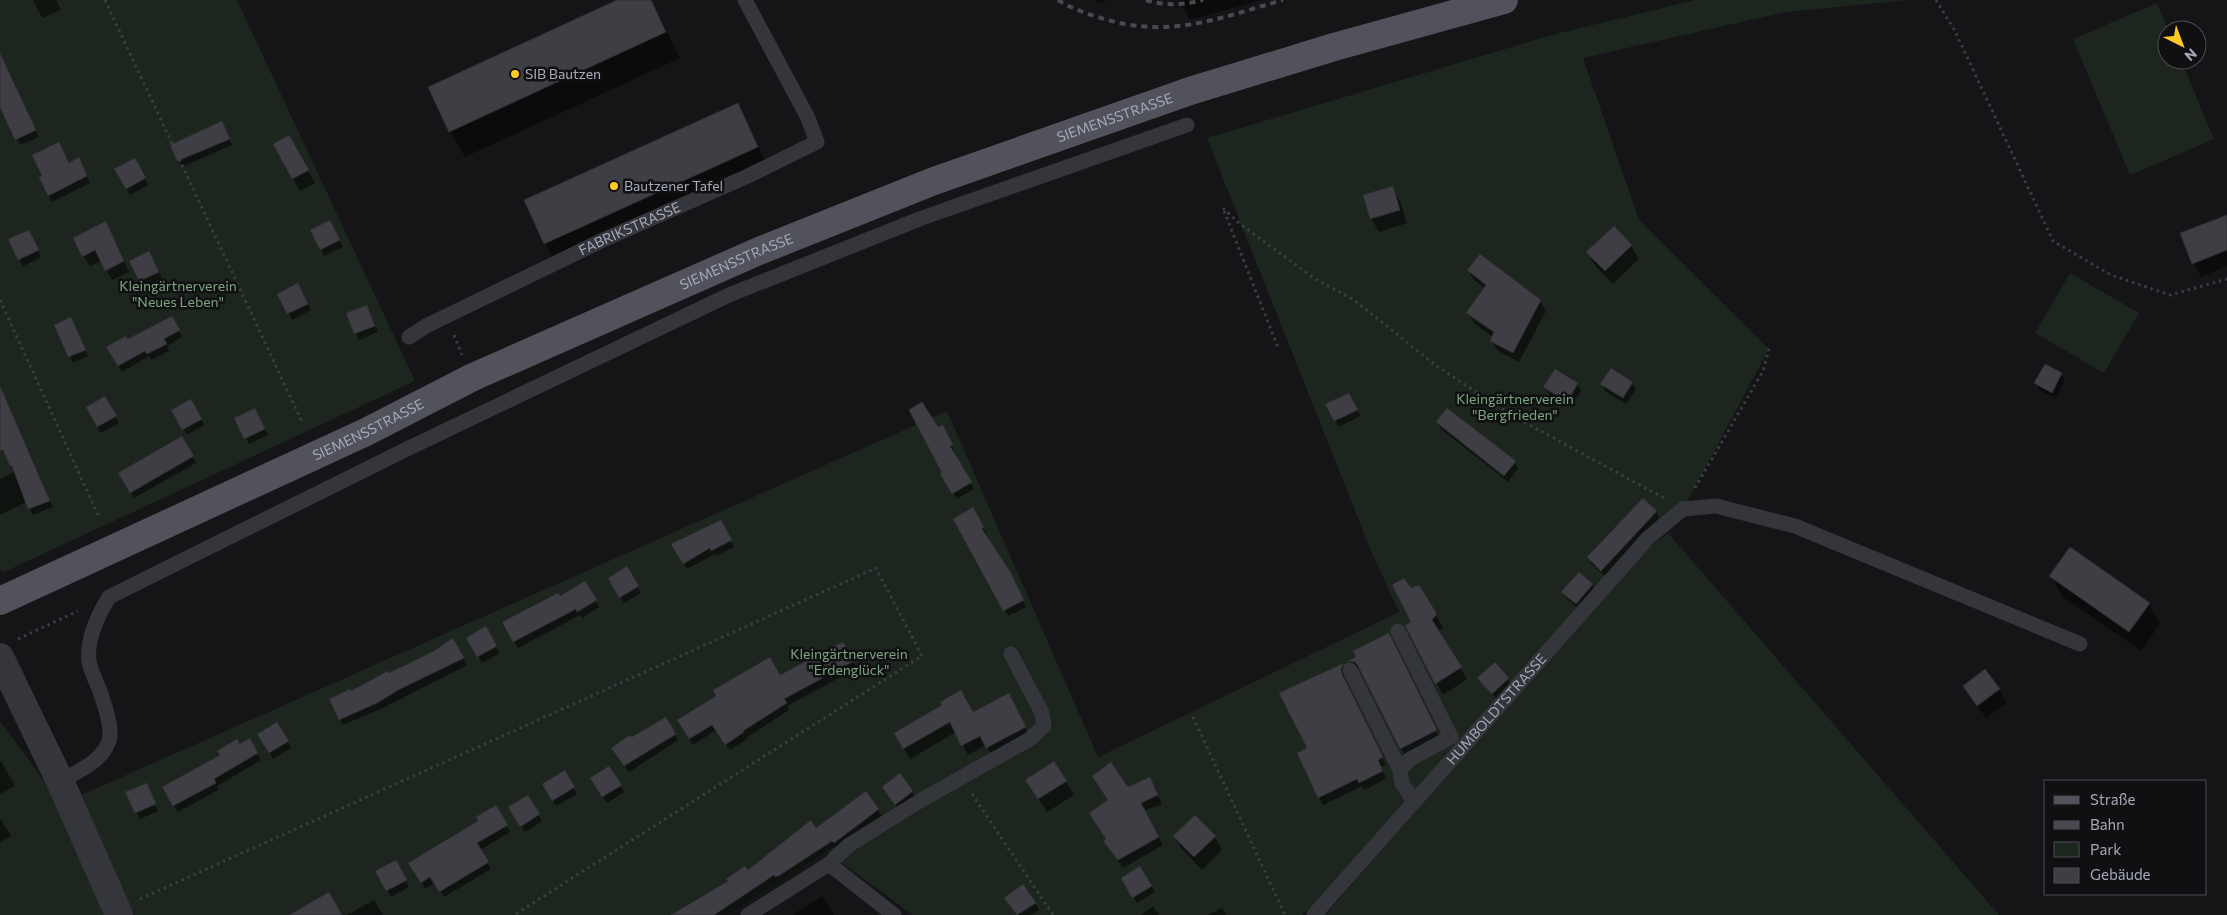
<svg xmlns="http://www.w3.org/2000/svg" width="2227" height="915" viewBox="0 0 2227 915" font-family="Commissioner,sans-serif">
	<rect width="100%" height="100%" fill="#151517"/>
	<g fill="#1c251e">
		<polygon points="0,0 237,0 415,381 2,573 0,568"/>
		<polygon points="1695,0 1908,0 1786,12 1583,58 1639,220 1769,349 1683,509 1315,904 1302,915 913,915 827,852 726,915 0,915 0,721 61,804 947,411 1098,757 1399,612 1371,551 1207,138 1552,35"/>
		<polygon points="2157,3 2168,30 2167,60 2181,60 2214,139 2130,175 2073,39"/>
		<polygon points="2070,273 2139,313 2104,373 2035,333"/>
		<polygon points="1668,533 1999,915 1325,915 1643,552"/>
	</g>
	<g fill="#0007">
		<polygon points="33,0 56,0 61,10 42,18"/>
		<polygon points="620,0 651,0 680,58 465,157 450,131"/>
		<polygon points="1095,0 1109,0 1097,3"/>
		<polygon points="1179,0 1262,0 1190,20"/>
		<polygon points="9,71 39,137 20,145 0,100 0,76"/>
		<polygon points="738,104 765,160 552,257 545,244"/>
		<polygon points="225,129 232,145 182,167 172,145"/>
		<polygon points="289,136 315,183 300,191 274,145"/>
		<polygon points="135,160 148,185 130,195 116,170"/>
		<polygon points="69,164 82,165 90,183 52,202 49,196"/>
		<polygon points="1392,188 1400,201 1407,223 1379,232 1371,218"/>
		<polygon points="106,222 129,272 112,280 101,261 90,266 83,256"/>
		<polygon points="2227,223 2227,266 2201,277 2181,234"/>
		<polygon points="334,227 343,247 324,256 311,230"/>
		<polygon points="1614,228 1631,246 1639,259 1613,284 1595,266 1588,252"/>
		<polygon points="32,238 41,257 23,266 10,240"/>
		<polygon points="152,259 162,278 144,287 131,262"/>
		<polygon points="1468,270 1540,301 1546,311 1519,362 1497,350 1491,341 1493,337 1474,323 1468,313 1485,288 1474,280"/>
		<polygon points="297,285 311,310 292,320 279,294"/>
		<polygon points="367,307 378,332 359,340 348,314"/>
		<polygon points="172,318 182,337 167,346 169,351 151,360 149,356 122,372 108,347 127,340"/>
		<polygon points="75,325 88,356 73,363 56,326"/>
		<polygon points="2061,374 2065,380 2055,398 2039,390 2036,383"/>
		<polygon points="1632,383 1636,389 1626,404 1605,391 1602,385"/>
		<polygon points="1577,384 1581,390 1571,407 1549,394 1545,387"/>
		<polygon points="105,398 119,423 101,433 87,408"/>
		<polygon points="191,400 204,425 187,435 173,410"/>
		<polygon points="1353,401 1360,416 1339,427 1327,405"/>
		<polygon points="258,416 268,435 249,444 246,438"/>
		<polygon points="0,421 16,422 53,507 33,515 27,502 0,515 0,479 14,472 0,440"/>
		<polygon points="1437,423 1515,462 1518,468 1508,482 1441,429"/>
		<polygon points="937,429 946,433 955,452 953,453 974,489 957,499 942,475 944,474"/>
		<polygon points="182,438 196,463 134,498 120,473"/>
		<polygon points="972,509 987,534 985,535 1014,581 1026,607 1008,616 954,519"/>
		<polygon points="1656,511 1659,518 1605,576 1592,564 1588,558"/>
		<polygon points="721,522 734,547 716,556 715,554 687,569 673,544"/>
		<polygon points="626,568 641,593 624,603 609,578"/>
		<polygon points="2051,576 2149,604 2160,624 2141,651 2062,596"/>
		<polygon points="584,582 599,607 582,618 580,615 518,648 503,623 559,598"/>
		<polygon points="1592,585 1596,592 1580,610 1566,598 1563,592"/>
		<polygon points="1419,586 1443,627 1438,632 1467,679 1443,695 1406,625 1413,622 1411,590"/>
		<polygon points="485,628 500,653 482,663 468,638"/>
		<polygon points="453,640 467,665 383,708 343,725 340,719 389,675 434,652"/>
		<polygon points="1392,641 1439,737 1404,754 1360,668 1353,667 1350,662"/>
		<polygon points="842,643 857,668 787,706 789,710 746,738 747,739 730,750 716,730 693,745 678,720 780,677"/>
		<polygon points="1495,664 1512,685 1497,699 1479,678"/>
		<polygon points="1344,665 1348,671 1344,677 1345,683 1386,765 1381,767 1386,779 1364,790 1362,786 1323,805 1319,798 1298,687"/>
		<polygon points="1965,687 1999,689 2007,703 1986,718"/>
		<polygon points="1014,705 1030,738 993,757 986,745 968,755 956,732 910,759 895,733 943,706 973,713"/>
		<polygon points="666,719 678,740 629,772 616,755 631,738"/>
		<polygon points="277,724 291,748 273,759 259,734"/>
		<polygon points="249,740 261,760 217,786 218,790 178,812 163,787"/>
		<polygon points="1,761 15,786 0,794 0,762"/>
		<polygon points="1054,763 1074,795 1047,812 1035,793"/>
		<polygon points="609,767 624,792 607,803 592,778"/>
		<polygon points="565,772 577,794 556,806 544,784"/>
		<polygon points="899,775 916,798 900,811 887,793"/>
		<polygon points="1154,787 1162,804 1144,811 1163,845 1123,868 1105,842 1128,788"/>
		<polygon points="150,791 158,811 140,819 127,793"/>
		<polygon points="866,793 882,816 838,849 836,846 727,915 676,915 816,830"/>
		<polygon points="527,797 542,821 525,832 510,808"/>
		<polygon points="496,807 510,832 480,850 491,869 444,897 435,883 425,889 410,863 480,821"/>
		<polygon points="0,818 11,836 0,843"/>
		<polygon points="1174,836 1215,837 1222,850 1202,870 1182,849"/>
		<polygon points="395,862 409,887 391,897 377,871"/>
		<polygon points="1140,868 1155,892 1137,903 1122,879"/>
		<polygon points="822,896 834,915 792,915"/>
		<polygon points="374,900 383,915 347,915"/>
		<polygon points="1035,903 1039,909 1031,915 1018,915 1010,904"/>
		<polygon points="1153,906 1159,915 1141,915"/>
		<polygon points="1222,908 1226,915 1208,915"/>
	</g>
	<g fill="#3e3e44" stroke="#2f2e33">
		<polygon points="617,0 651,0 666,32 449,132 428,87"/>
		<polygon points="0,53 36,130 15,140 0,107"/>
		<polygon points="738,103 758,147 544,244 524,200"/>
		<polygon points="222,121 230,139 177,161 170,145"/>
		<polygon points="289,135 309,170 292,179 273,144"/>
		<polygon points="59,142 69,163 79,157 87,176 48,196 39,177 42,176 32,155"/>
		<polygon points="135,158 146,178 126,189 114,169"/>
		<polygon points="1393,186 1400,210 1370,219 1363,195"/>
		<polygon points="2227,215 2227,250 2192,264 2180,233"/>
		<polygon points="330,220 340,240 320,250 310,230"/>
		<polygon points="106,221 124,261 105,271 95,250 82,257 73,238"/>
		<polygon points="1614,226 1632,245 1605,271 1586,252"/>
		<polygon points="29,230 39,250 18,260 8,239"/>
		<polygon points="149,251 159,272 139,281 129,261"/>
		<polygon points="1480,254 1541,300 1513,353 1490,341 1494,332 1466,313 1486,285 1467,270"/>
		<polygon points="298,283 308,304 287,314 277,294"/>
		<polygon points="367,305 375,326 354,334 346,313"/>
		<polygon points="172,316 180,330 164,339 167,344 147,354 145,351 118,366 106,347 126,336 128,339"/>
		<polygon points="71,317 86,350 68,357 54,325"/>
		<polygon points="2045,364 2062,373 2052,393 2034,383"/>
		<polygon points="1611,368 1633,382 1623,398 1600,384"/>
		<polygon points="1555,369 1578,383 1567,402 1543,387"/>
		<polygon points="0,386 50,501 28,509 12,466 10,466 3,450 0,450"/>
		<polygon points="1349,393 1358,410 1334,421 1325,404"/>
		<polygon points="105,396 117,416 97,427 86,407"/>
		<polygon points="191,399 202,419 182,430 171,410"/>
		<polygon points="922,402 938,427 943,425 953,445 950,446 972,482 952,494 940,474 942,473 909,410"/>
		<polygon points="255,408 265,429 244,439 234,418"/>
		<polygon points="1447,408 1516,461 1504,476 1436,422"/>
		<polygon points="182,436 194,456 130,493 118,473"/>
		<polygon points="1643,498 1657,511 1601,571 1587,557"/>
		<polygon points="973,507 984,527 982,529 1011,573 1024,600 1003,611 953,519"/>
		<polygon points="721,520 732,540 711,551 710,548 683,564 671,544"/>
		<polygon points="2070,547 2150,603 2129,632 2049,576"/>
		<polygon points="627,566 639,586 619,598 608,578"/>
		<polygon points="1579,572 1593,584 1576,604 1561,592"/>
		<polygon points="1404,578 1411,588 1419,585 1437,614 1432,620 1462,667 1435,684 1405,625 1411,622 1392,585"/>
		<polygon points="585,581 597,600 577,612 576,609 513,642 502,622 558,593 560,596"/>
		<polygon points="486,626 497,646 477,657 466,638"/>
		<polygon points="1389,633 1437,730 1400,749 1358,666 1355,662 1348,661 1356,657 1353,651"/>
		<polygon points="453,638 464,658 398,690 379,702 339,720 329,699 350,689 351,691 388,671 389,673 434,651"/>
		<polygon points="843,642 854,661 784,699 787,703 743,731 744,732 725,745 712,725 689,739 677,720 716,696 713,690 770,657 780,675"/>
		<polygon points="1495,662 1509,678 1492,694 1477,678"/>
		<polygon points="1344,663 1341,669 1342,674 1383,757 1378,760 1383,771 1359,783 1357,779 1318,798 1297,753 1307,748 1279,693"/>
		<polygon points="1985,669 2000,689 1977,706 1963,686"/>
		<polygon points="961,690 973,712 1009,693 1026,727 986,748 980,736 961,746 950,722 903,749 894,733 942,705 940,702"/>
		<polygon points="666,717 676,734 624,766 611,748 630,735 632,737"/>
		<polygon points="277,722 289,741 269,753 257,734"/>
		<polygon points="250,738 258,753 214,779 216,783 173,806 162,787 220,755 217,751 237,739 240,744"/>
		<polygon points="1054,761 1067,781 1038,799 1025,780"/>
		<polygon points="1111,762 1128,787 1150,777 1158,795 1141,803 1159,837 1118,860 1103,841 1106,839 1089,813 1108,800 1092,776"/>
		<polygon points="609,766 622,785 602,797 590,778"/>
		<polygon points="565,770 575,787 552,801 542,784"/>
		<polygon points="900,773 913,791 895,805 882,787"/>
		<polygon points="147,783 156,804 135,813 125,792"/>
		<polygon points="866,791 879,809 834,843 832,841 780,875 775,877 774,875 714,915 671,915 728,881 726,879 745,866 748,870 811,820 816,828"/>
		<polygon points="528,795 540,814 520,827 508,807"/>
		<polygon points="496,805 508,825 477,843 489,862 439,892 430,877 421,883 408,863 478,821 476,817"/>
		<polygon points="1195,815 1216,836 1194,857 1173,836"/>
		<polygon points="396,860 407,880 386,891 375,871"/>
		<polygon points="1140,866 1152,886 1132,898 1121,878"/>
		<polygon points="1023,884 1036,903 1017,915 1004,898"/>
		<polygon points="329,892 342,915 289,915"/>
	</g>
	<g fill="none" stroke-linecap="round" stroke-linejoin="round">
		<g stroke="#3b3d43" stroke-width="3" stroke-dasharray="2.5 4" stroke-linecap="butt">
			<polyline points="105,0 302,422"/>
			<polyline points="1936,0 1955,31 2053,241 2111,275 2170,295 2227,279"/>
			<polyline points="1223,208 1240,224 1315,279 1354,300 1438,367 1511,415 1664,498"/>
			<polyline points="1224,211 1279,350"/>
			<polyline points="0,300 100,519"/>
			<polyline points="454,335 462,355"/>
			<polyline points="1695,488 1763,371 1769,349"/>
			<polyline points="18,639 78,611"/>
			<polyline points="1193,717 1285,915"/>
			<polyline points="972,794 1053,915"/>
			<polyline points="140,899 876,568 922,656 514,915"/>
		</g>
		<g stroke="#35363c" stroke-width="15">
			<path id="s1" d="M409,337L426,326L603,240L748,176L817,142L808,118L745,0"/>
			<polyline points="1398,631 1451,737 1410,759 1400,770"/>
			<polyline points="1350,670 1400,770 1402,783 1414,802"/>
			<path d="M60,781C78,772 107,759 110,736C111,722 104,704 100,691C96,682 91,671 89,662C86,639 98,615 109,597L409,448L729,295L922,218L1187,125"/>
			<polyline points="829,864 894,915"/>
			<polyline points="748,915 829,864 849,845 923,799 1030,739 1044,726 1042,713 1011,654"/>
			<path id="s2" d="M1314,915L1648,538L1683,509L1716,506L1795,526L2080,644"/>
		</g>
		<polyline stroke="#35363c" stroke-width="28" points="0,657 60,781 119,915"/>
		<path stroke="#51525b" stroke-width="28" id="s3" d="M0,601L366,432L473,377L759,251L934,181L1190,91L1334,47L1504,0"/>
		<g stroke="#484951" stroke-width="4" stroke-dasharray="6 5" stroke-linecap="butt">
			<path d="M1058,0C1072,9 1088,14 1104,19C1171,39 1219,18 1283,0"/>
			<path d="M1146,0C1165,6 1184,5 1203,0"/>
		</g>
	</g>
	<g fill="#ffca24" stroke="#101012" stroke-width="2">
		<circle cx="515" cy="74" r="5"/>
		<circle cx="614" cy="186" r="5"/>
	</g>
	<g text-anchor="middle" stroke-width="5" stroke-linejoin="round" paint-order="stroke">
		<g font-size="14" fill="#a5a9b8" stroke="#101012" text-anchor="start">
			<text x="525" y="79">SIB Bautzen</text>
			<text x="624" y="191">Bautzener Tafel</text>
		</g>
		<g font-size="14" fill="#a5a9b8" stroke="#101012">
			<text dy="5" stroke="none"><textPath href="#s3" startOffset="1216">SIEMENSSTRASSE</textPath></text>
			<text dy="5" stroke="none"><textPath href="#s1" startOffset="246">FABRIKSTRASSE</textPath></text>
			<text dy="5" stroke="none"><textPath href="#s3" startOffset="811">SIEMENSSTRASSE</textPath></text>
			<text dy="5" stroke="none"><textPath href="#s3" startOffset="406">SIEMENSSTRASSE</textPath></text>
			<text dy="5" stroke="none"><textPath href="#s2" startOffset="275">HUMBOLDTSTRASSE</textPath></text>
		</g>
		<g font-size="14" fill="#7ba581" stroke="#101012">
			<text x="178" y="291">Kleingärtnerverein<tspan x="178" dy="16">"Neues Leben"</tspan></text>
			<text x="1515" y="404">Kleingärtnerverein<tspan x="1515" dy="16">"Bergfrieden"</tspan></text>
			<text x="849" y="659">Kleingärtnerverein<tspan x="849" dy="16">"Erdenglück"</tspan></text>
		</g>
	</g>
	<rect x="2044" y="780" width="162" height="115" fill="#101012" stroke="#4c4d54"/>
	<rect x="2054" y="796" width="25" height="8" fill="#51525b" stroke="#4c4d54"/>
	<text x="2090" y="805" font-size="15" fill="#a5a9b8">Straße</text>
	<rect x="2054" y="821" width="25" height="8" fill="#484951" stroke="#4c4d54"/>
	<text x="2090" y="830" font-size="15" fill="#a5a9b8">Bahn</text>
	<rect x="2054" y="842" width="25" height="15" fill="#1c251e" stroke="#4c4d54"/>
	<text x="2090" y="855" font-size="15" fill="#a5a9b8">Park</text>
	<rect x="2054" y="868" width="25" height="15" fill="#3e3e44" stroke="#4c4d54"/>
	<text x="2090" y="880" font-size="15" fill="#a5a9b8">Gebäude</text>
	<g transform="translate(2182 45) rotate(138)"><circle r="24" fill="#101012" stroke="#4c4d54"/>
	<path d="M0-4L9 19L0 12L-9 19Z" fill="#ffca24"/>
	<text y="-8" font-size="14" font-weight="bold" text-anchor="middle" fill="#a5a9b8">N</text>
	</g>
</svg>
